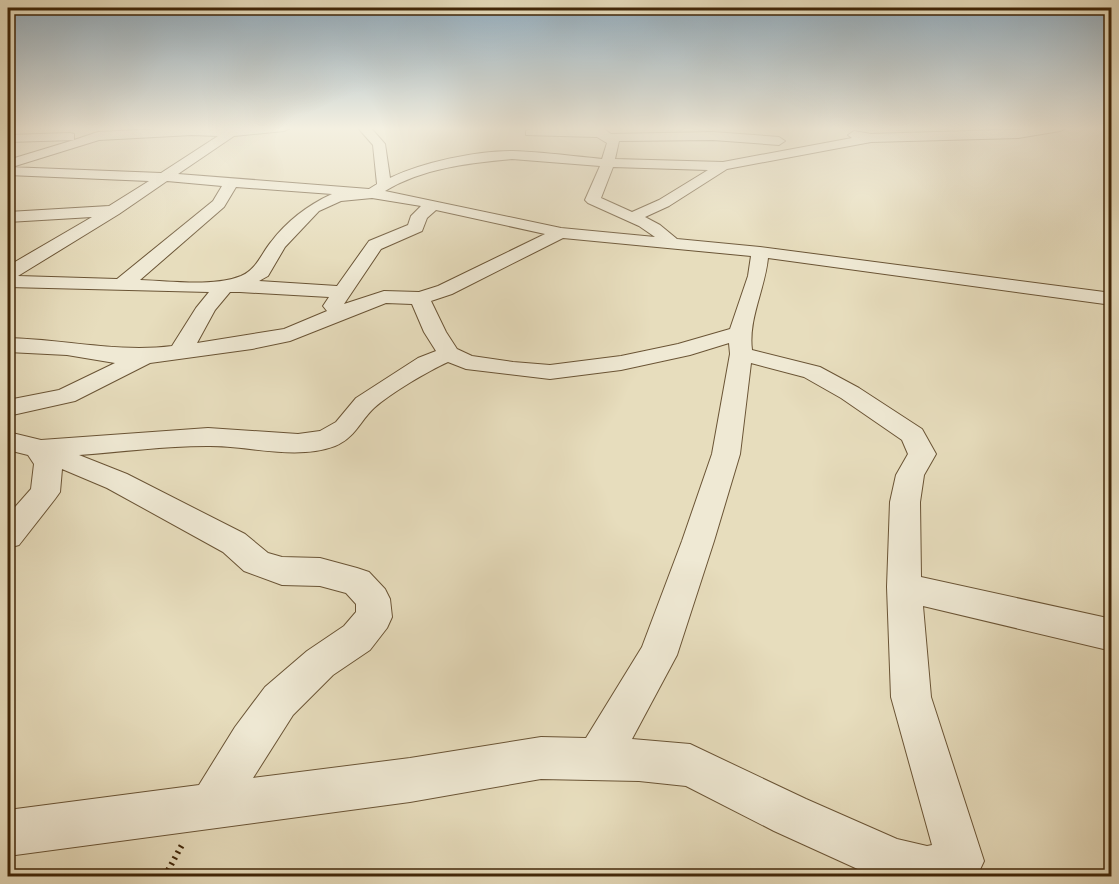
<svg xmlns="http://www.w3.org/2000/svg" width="1119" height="884" viewBox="0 0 1119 884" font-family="Vollkorn,serif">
	<rect width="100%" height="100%" fill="#e7ddbd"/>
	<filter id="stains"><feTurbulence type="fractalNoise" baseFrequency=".00333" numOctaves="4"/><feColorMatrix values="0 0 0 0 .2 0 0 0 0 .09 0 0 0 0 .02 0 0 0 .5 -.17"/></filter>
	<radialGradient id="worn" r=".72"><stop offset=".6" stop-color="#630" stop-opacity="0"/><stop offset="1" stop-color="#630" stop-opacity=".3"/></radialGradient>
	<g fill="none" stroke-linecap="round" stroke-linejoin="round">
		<g stroke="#6a5435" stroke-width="2">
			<path id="minor" d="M179,128H290L284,131L234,136L178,174L369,189L377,184L373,145L358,128H371L385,144L390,178C423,162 476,151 513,151C543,152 573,156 602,159L607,143L597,137L526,135V131L530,129L603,128L611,134L713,132L779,137L785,141L779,145L713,140L619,141L615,159L723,162L852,138L848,135L854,131L871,134L1066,128L1060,131L1018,138L871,142L727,169L669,206L645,217L660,225L677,239L760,247L1112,293V305L768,258C765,289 748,319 752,350L820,367L859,388L922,429L936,454L924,475L920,502L921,577L1112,619V651L923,606L931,697L984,861L977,876H873L774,831L686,786L639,781L541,779L410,802L8,856V810L199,785L235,727L265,687L307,651L344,626L356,612V604L346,593L320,586L282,585L244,571L223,552L107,488L62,469L60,492L55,499L19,545L8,548V515L31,489L34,464L28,455L8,450V432L41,440L208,428L298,434L320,431L336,422L356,398L418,358L436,351L424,332L412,304L386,303L290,341L252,349L150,363L75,401L8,416V400L59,390L115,363L67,355L8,352V338C63,339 117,353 172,346L196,308L209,292L8,287V266L92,217L8,222V212L109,206L149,181L8,175V167L161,173L218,136L192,135L99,140L12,167L8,166V160L74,140L8,142V135L70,133L74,134V140L98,132ZM512,159L600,166L585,200L588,203L639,226L655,237L561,228L385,191C423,168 469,163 512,159ZM613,167L708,170L659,200L632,212L601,198ZM167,181L222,186L213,201L117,279L18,276L119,214ZM236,187L332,194C308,205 287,221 271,242C261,254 257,269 241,276C214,287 169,281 140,280L224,207ZM372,198L421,206L411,216L408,225L369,241L337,286L259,281L268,276L285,247L319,211L341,201ZM436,210L545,234L438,286L419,292L384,291L344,304L381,249L422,231L427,218ZM563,238L751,256L748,276L730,329L678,344L621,356L550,365L513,362L472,356L457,349L446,332L431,301L452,294ZM230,292H240L329,297L323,306L327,311L284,329L197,343L215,310ZM729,343L730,354L712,454L682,541L642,647L586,738L541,737L410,758L253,778L293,715L333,675L370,650L387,628L392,617L390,599L385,589L369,572L357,568L320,558L282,557L268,553L245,534L127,474L79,455C121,452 164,446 207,446C248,445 295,461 335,446C355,438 360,421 374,408C391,393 428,371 448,362L466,369L550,379L621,370L690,355ZM751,363L804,377L841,398L902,440L908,454L896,475L890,502L887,587L891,697L932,845L927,846L897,839L806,799L690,744L632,739L677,655L714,541L740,454Z"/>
		</g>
		<polyline stroke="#402608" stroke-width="6" stroke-dasharray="2 4.5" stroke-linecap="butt" points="165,876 183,843"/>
		<use href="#minor" fill="#efe9d4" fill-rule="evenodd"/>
	</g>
	<linearGradient id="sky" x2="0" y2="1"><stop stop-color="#91acbe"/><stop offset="0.51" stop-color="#f4f0e1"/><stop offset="1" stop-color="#f4f0e1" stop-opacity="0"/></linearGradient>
	<rect width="1119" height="252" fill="url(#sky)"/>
	<rect width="1119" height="884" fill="none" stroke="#e7ddbd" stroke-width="30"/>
	<rect x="9" y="9" width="1101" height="866" fill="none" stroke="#402608" stroke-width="3"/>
	<rect x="15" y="15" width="1089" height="854" fill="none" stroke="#402608" stroke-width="1.5"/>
	<rect width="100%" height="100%" filter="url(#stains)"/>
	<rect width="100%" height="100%" fill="url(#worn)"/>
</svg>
